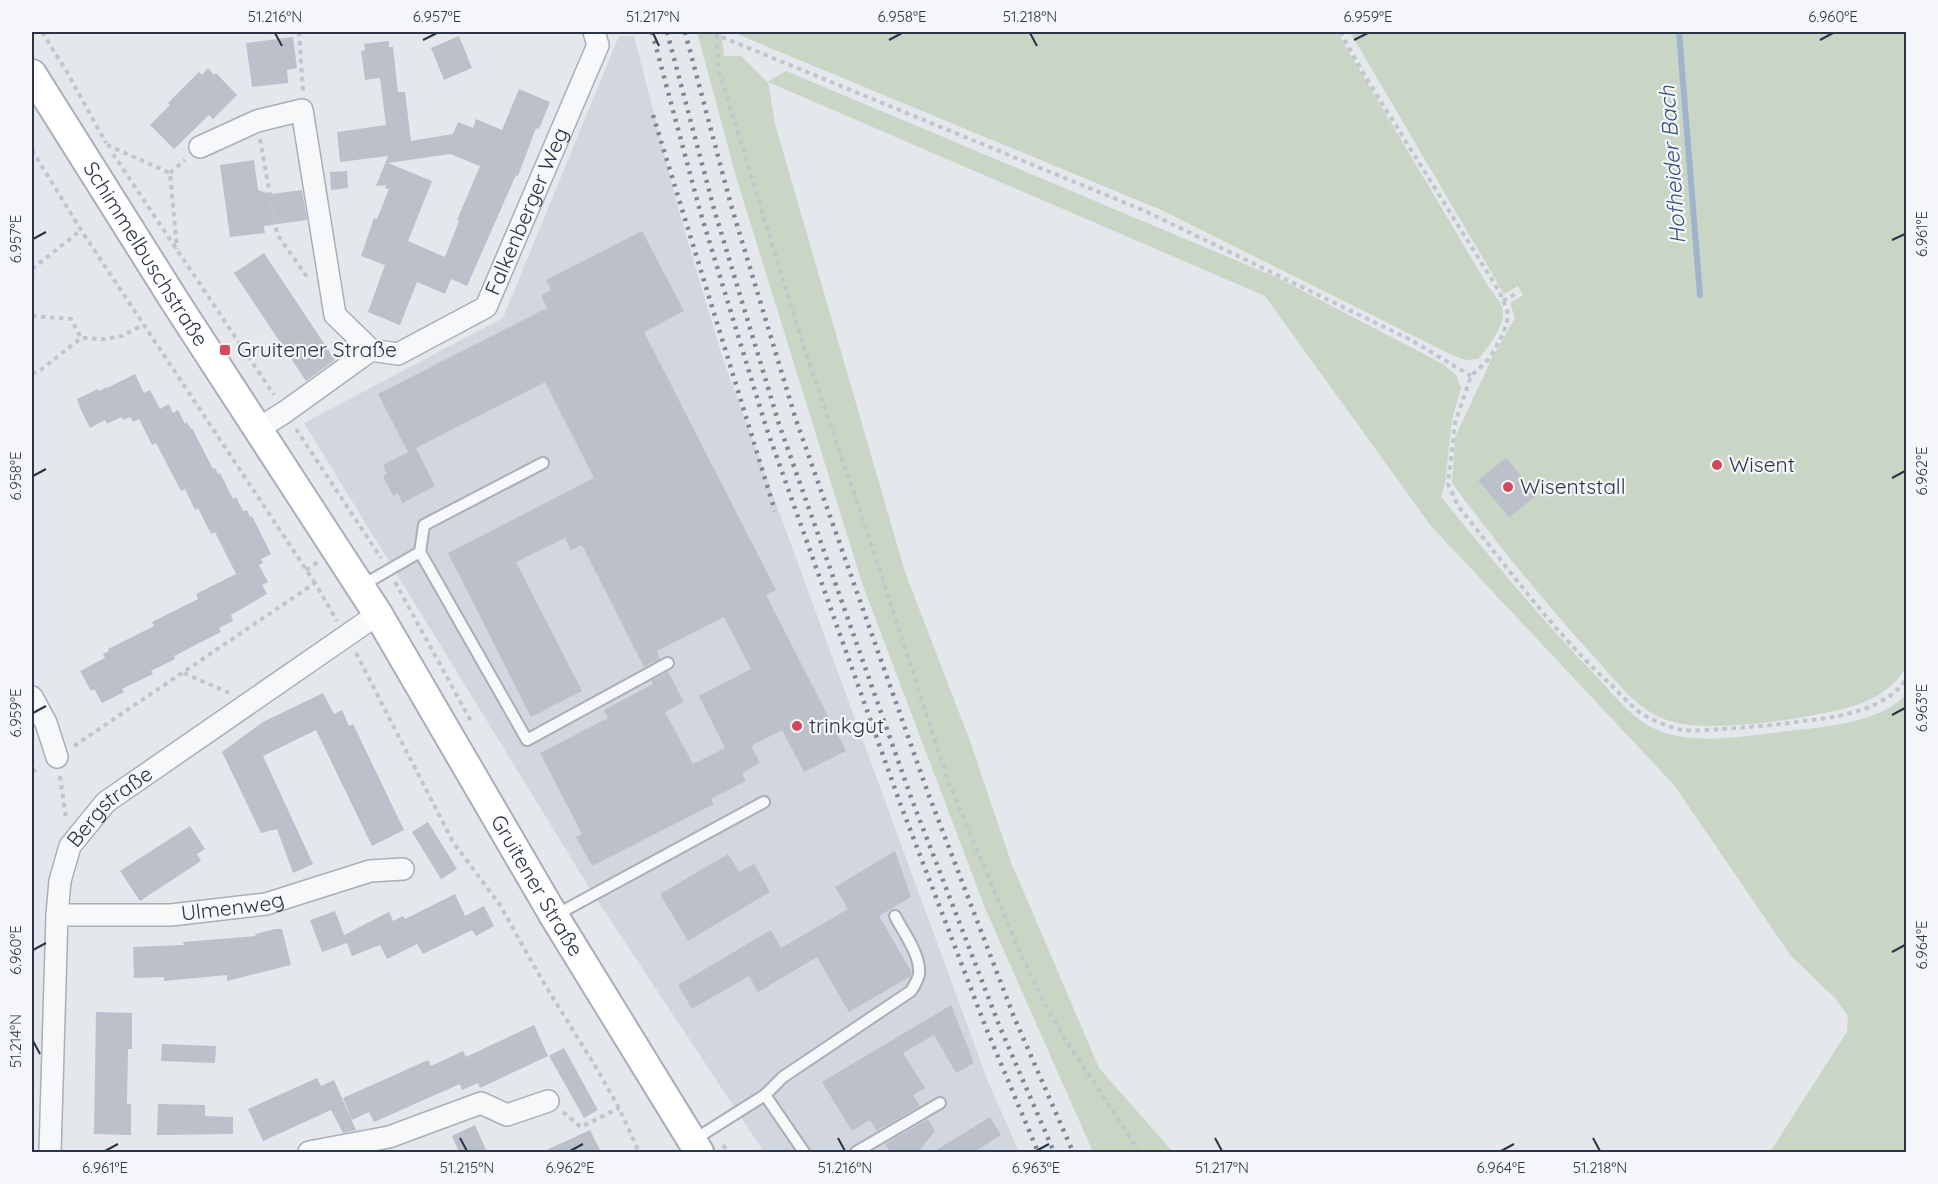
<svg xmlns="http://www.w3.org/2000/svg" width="1938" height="1184" viewBox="0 0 1938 1184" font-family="Quicksand,sans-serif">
	<rect width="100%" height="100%" fill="#e4e7ec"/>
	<polygon fill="#d2d6de" points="619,36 634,36 680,215 723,359 987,1079 1019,1152 764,1152 595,897 304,423 503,318"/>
	<g fill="#c9d6c5">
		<path d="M697,32H721L724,56H741L767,82L786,71L1278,278L1443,364L1456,375L1461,388L1452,420L1445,484L1441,497C1492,559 1543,622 1599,679C1615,696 1632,718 1653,728C1692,748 1755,734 1797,730C1829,727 1885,720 1906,694V1152H1770L1847,1032L1848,1016L1835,998L1791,956L1674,785L1431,526L1265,296L768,82L775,124L905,572L970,741L1011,862L1099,1068L1173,1152H1093L985,908L862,583L737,180Z"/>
		<path d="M732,32H1337L1488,286C1492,292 1499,300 1502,307C1508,322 1488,348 1478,359L1465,360L1452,355L1161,210Z"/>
		<path d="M1350,32H1906V667C1886,703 1842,710 1804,717C1766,723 1700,733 1664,719C1636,708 1616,681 1596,659C1545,603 1497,544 1452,483L1455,437L1492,358L1515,318L1510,303L1523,295L1518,286L1504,294Z"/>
	</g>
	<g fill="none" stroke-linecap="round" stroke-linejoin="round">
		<polyline stroke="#9fb4cc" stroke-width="6" points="1679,32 1700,295"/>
	</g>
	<g fill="#bbc0ca" fill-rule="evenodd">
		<polygon points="459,36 472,68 444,80 431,48"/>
		<polygon points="293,37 297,68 287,70 288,83 252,87 246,43"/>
		<path d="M389,41V47H393L398,92H405L411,141L453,134L458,122L473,128L476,119L502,130L519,89L550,102L539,129L536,128L518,176L516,175L467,286L451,279L445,294L417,282L400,325L368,312L385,265L361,256L374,218L377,219L389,189L385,188L386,185L376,186L388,156L340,162L337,132L386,125L380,78L365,80L361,51L365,50L364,44ZM450,154L480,166L457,220L459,221L445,257L408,241L432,181L388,163Z"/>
		<polygon points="208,68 214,75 216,73 237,95 213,119 209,115 174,149 150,125 170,105 168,103 199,72 202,75"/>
		<polygon points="254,160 258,190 270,194 302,190 307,220 264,226 265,233 230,237 220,165"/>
		<polygon points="347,171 348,188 331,190 330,172"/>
		<polygon points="642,231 684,311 644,332 776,590 766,595 846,751 804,772 782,730 751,746 760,763 742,773 746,781 711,799 714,804 592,866 576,837 582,834 540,753 608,718 604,710 653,684 651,681 668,672 684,702 665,712 693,764 725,748 699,696 751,669 724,617 657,651 660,659 644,667 582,545 571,550 565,538 516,562 582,691 531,717 448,553 594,478 545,382 408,452 378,394 547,308 541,295 551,290 546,280"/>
		<polygon points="264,253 335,360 306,381 234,273"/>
		<polygon points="135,374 144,393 150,390 160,409 169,404 173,413 178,410 185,424 187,422 191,429 192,428 213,469 215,468 218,474 220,473 233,499 236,497 243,511 247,510 250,517 252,516 271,554 261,559 263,563 259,565 268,582 262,585 267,594 231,615 233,621 219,628 221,632 174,656 175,659 151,671 153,674 122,689 124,692 102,703 94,689 91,691 80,671 105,658 103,654 109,651 108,649 154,626 152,622 198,599 196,594 236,574 215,532 211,534 198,508 195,510 185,489 181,491 156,443 152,445 139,419 133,422 130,417 123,420 121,417 107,424 105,420 90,428 80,408 77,399 98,389 99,391 107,387 107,388"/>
		<polygon points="416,448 435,486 402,503 398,493 393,496 383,476 387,474 383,465"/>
		<polygon points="1506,458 1537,495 1509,517 1478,480"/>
		<polygon points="323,693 334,714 342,710 349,726 353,724 404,830 372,846 316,730 263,756 313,864 293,873 277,829 261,833 222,752 263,722"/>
		<polygon points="428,822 457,869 441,879 412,832"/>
		<polygon points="190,826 205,849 197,854 201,861 140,901 120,871"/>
		<polygon points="895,851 911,897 879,916 911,971 911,976 849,1012 817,957 758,992 749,976 692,1009 678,985 771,930 781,948 848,909 835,887"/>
		<polygon points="728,854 739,872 754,864 770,892 688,941 660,894"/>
		<polygon points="455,894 465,916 484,906 494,926 476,936 472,930 423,954 417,944 387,959 380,945 352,956 347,943 322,952 310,920 335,911 344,935 389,912 393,921 403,916 405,919"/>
		<polygon points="275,929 282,929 291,965 227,981 227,975 164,981 164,977 134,978 133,947 184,945 183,942 256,936 255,934"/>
		<polygon points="951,1005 974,1063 956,1073 934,1035 903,1053 925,1088 913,1095 920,1106 877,1131 870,1120 852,1131 822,1082"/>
		<polygon points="96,1012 132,1013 132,1049 128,1049 127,1104 131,1104 131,1135 94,1134"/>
		<polygon points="534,1025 548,1056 480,1088 478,1083 462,1090 460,1084 374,1122 369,1112 352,1120 343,1098 428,1060 431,1066 463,1051 466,1057"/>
		<polygon points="162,1044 216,1046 215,1063 161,1061"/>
		<polygon points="564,1048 598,1110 584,1118 549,1056"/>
		<polygon points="317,1078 321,1086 334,1080 356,1130 343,1133 331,1110 263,1141 248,1109"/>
		<polygon points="158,1104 205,1105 205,1116 233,1117 233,1134 157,1135"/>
		<polygon points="990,1117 1001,1135 974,1152 933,1152"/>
		<polygon points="928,1119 935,1131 918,1152 890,1152 885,1144"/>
		<polygon points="475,1125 487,1152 459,1152 452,1136"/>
		<polygon points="590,1130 601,1152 542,1152"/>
	</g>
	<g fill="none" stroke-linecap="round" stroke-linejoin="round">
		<g stroke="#a9aeb7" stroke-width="14">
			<g id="service">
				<polyline points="420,552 424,525 543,463"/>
				<polyline points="361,586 420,552 527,740 668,663"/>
				<polyline points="554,916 764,802"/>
				<path d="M765,1095L783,1077L911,991C914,986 918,980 919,974C921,955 903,932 895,916"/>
				<polyline points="692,1141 765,1095 804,1152"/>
				<polyline points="856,1152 940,1103"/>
			</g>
		</g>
		<g stroke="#a9aeb7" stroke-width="24">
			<g id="minor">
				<polyline points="200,147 257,121 302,110 335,315 371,350"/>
				<path id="s1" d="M258,429L285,412L371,350L398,354L486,307L598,45L594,32"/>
				<polyline points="32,697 46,723 57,757"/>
				<path id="s2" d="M57,915H171L266,904L370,871L403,869"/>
				<path id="s3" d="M50,1152L57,915L60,881L70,846L106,802L378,614"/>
				<polyline points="309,1152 389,1137 481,1103 507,1115 548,1101"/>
			</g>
		</g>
		<g stroke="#a9aeb7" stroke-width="32">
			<g id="secondary">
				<path id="s4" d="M32,74L176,303L378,614L554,916L699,1152"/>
			</g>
		</g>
		<g stroke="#c2c5cb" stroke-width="4" stroke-dasharray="4.5 4.5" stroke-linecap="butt">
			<polyline points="42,32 67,72 106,143"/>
			<polyline points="299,32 303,91"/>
			<polyline points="715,32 717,35 1145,211 1411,340 1471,376"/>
			<path d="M1340,32L1362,71L1499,291L1507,310L1508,318L1503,334L1490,358L1471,376L1455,423L1448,484L1458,506C1507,567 1553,631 1609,683C1619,692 1629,704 1639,712C1650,719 1664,725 1677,729C1691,732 1708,730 1722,729C1750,727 1777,725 1804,721C1839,717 1886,710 1906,679"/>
			<polyline points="717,35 718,68 805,351 870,540 947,778 1018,948 1048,1010 1070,1047 1100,1091 1139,1152"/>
			<polyline points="260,139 277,234 307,277"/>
			<polyline points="107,145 170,173 177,249"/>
			<polyline points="32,150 81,230 315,583"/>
			<polyline points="113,154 274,395"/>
			<polyline points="170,173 185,160"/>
			<polyline points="32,269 80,231"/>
			<polyline points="32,278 33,269"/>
			<polyline points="1503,301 1519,292"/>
			<polyline points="32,316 71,319 81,338"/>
			<polyline points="32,374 42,369 81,338 103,339 122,336 143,325"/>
			<polyline points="296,429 381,558"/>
			<polyline points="306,570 318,562"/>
			<polyline points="395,582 472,723"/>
			<polyline points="356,653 453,842 500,905 542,980 597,1069 619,1108 639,1152"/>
			<polyline points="184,673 229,693"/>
			<polyline points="74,746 315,583 337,621"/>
			<polyline points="32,772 40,767"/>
			<polyline points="60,776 66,819"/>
			<polyline points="563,1112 581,1127 619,1108"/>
			<polyline points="723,1145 728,1152"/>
		</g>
		<use href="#service" stroke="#f7f8fa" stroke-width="10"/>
		<use href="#minor" stroke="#f7f8fa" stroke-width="21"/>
		<use href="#secondary" stroke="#fff" stroke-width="28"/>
		<g stroke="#7d8696" stroke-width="4.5" stroke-dasharray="3 6" stroke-linecap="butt">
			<polyline points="652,32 700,211 766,427 900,803 986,1028 1038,1152"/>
			<polyline points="667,32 714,209 779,424 912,800 999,1025 1054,1152"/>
			<polyline points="685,32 731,205 796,420 928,793 1014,1017 1073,1152"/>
			<polyline points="653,115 775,511"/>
		</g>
	</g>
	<path fill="none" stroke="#2b3445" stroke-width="2" d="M275,33L282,46M653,33L659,46M1030,33L1037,46M423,40L437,33M889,40L902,33M1354,40L1368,33M1820,40L1833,33M33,239L46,232M1892,240L1905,234M33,476L46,469M1892,478L1905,471M33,713L46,706M1892,715L1905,708M33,950L46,943M1892,952L1905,945M33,1041L40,1054M460,1138L467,1151M838,1138L845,1151M1215,1138L1222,1151M1593,1138L1600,1151M105,1151L118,1144M570,1151L583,1144M1036,1151L1049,1144M1501,1151L1514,1144"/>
	<g fill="#d1495b" stroke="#f4f6f9" stroke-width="2">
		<rect x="219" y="344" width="12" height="12" rx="3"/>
		<circle cx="1717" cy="465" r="6"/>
		<circle cx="1508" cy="487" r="6"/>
		<circle cx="797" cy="726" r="6"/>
	</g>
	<g text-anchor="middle" stroke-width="4.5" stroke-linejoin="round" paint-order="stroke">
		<g font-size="21" fill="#2b3445" stroke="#f4f6f9">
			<text dy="7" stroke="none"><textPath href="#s1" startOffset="369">Falkenberger Weg</textPath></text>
			<text dy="7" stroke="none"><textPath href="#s4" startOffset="213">Schimmelbuschstraße</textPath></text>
			<text dy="7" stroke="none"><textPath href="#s3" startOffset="364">Bergstraße</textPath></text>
			<text dy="7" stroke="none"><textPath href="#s4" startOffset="956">Gruitener Straße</textPath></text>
			<text dy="7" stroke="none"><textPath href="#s2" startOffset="176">Ulmenweg</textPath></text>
		</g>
		<g font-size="21" fill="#2b3445" stroke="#f4f6f9" text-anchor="start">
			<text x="237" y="357">Gruitener Straße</text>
			<text x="1729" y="472">Wisent</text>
			<text x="1520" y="494">Wisentstall</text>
			<text x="809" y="733">trinkgut</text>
		</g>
		<g font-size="22" font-style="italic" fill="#34527a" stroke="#f4f6f9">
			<text transform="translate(1672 165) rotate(-94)" y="8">Hofheider Bach</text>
		</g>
	</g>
	<rect width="1938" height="1184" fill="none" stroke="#f4f6f9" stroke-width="66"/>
	<rect x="33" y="33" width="1872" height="1118" fill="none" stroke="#2b3445" stroke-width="2"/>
	<g font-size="15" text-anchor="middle" fill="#2b3445">
		<text x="275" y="22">51.216°N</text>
		<text x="437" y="22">6.957°E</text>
		<text x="653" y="22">51.217°N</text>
		<text x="902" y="22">6.958°E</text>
		<text x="1030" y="22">51.218°N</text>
		<text x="1368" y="22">6.959°E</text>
		<text x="1833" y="22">6.960°E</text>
		<text transform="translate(1922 234) rotate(-90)" y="5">6.961°E</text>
		<text transform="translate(16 239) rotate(-90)" y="5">6.957°E</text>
		<text transform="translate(1922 471) rotate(-90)" y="5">6.962°E</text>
		<text transform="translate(16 476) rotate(-90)" y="5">6.958°E</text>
		<text transform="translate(1922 708) rotate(-90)" y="5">6.963°E</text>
		<text transform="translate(16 713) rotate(-90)" y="5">6.959°E</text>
		<text transform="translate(1922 945) rotate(-90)" y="5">6.964°E</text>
		<text transform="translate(16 950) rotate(-90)" y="5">6.960°E</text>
		<text transform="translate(16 1041) rotate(-90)" y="5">51.214°N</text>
		<text x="105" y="1173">6.961°E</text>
		<text x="467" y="1173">51.215°N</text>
		<text x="570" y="1173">6.962°E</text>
		<text x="845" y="1173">51.216°N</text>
		<text x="1036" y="1173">6.963°E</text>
		<text x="1222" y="1173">51.217°N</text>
		<text x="1501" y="1173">6.964°E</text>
		<text x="1600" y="1173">51.218°N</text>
	</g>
</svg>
